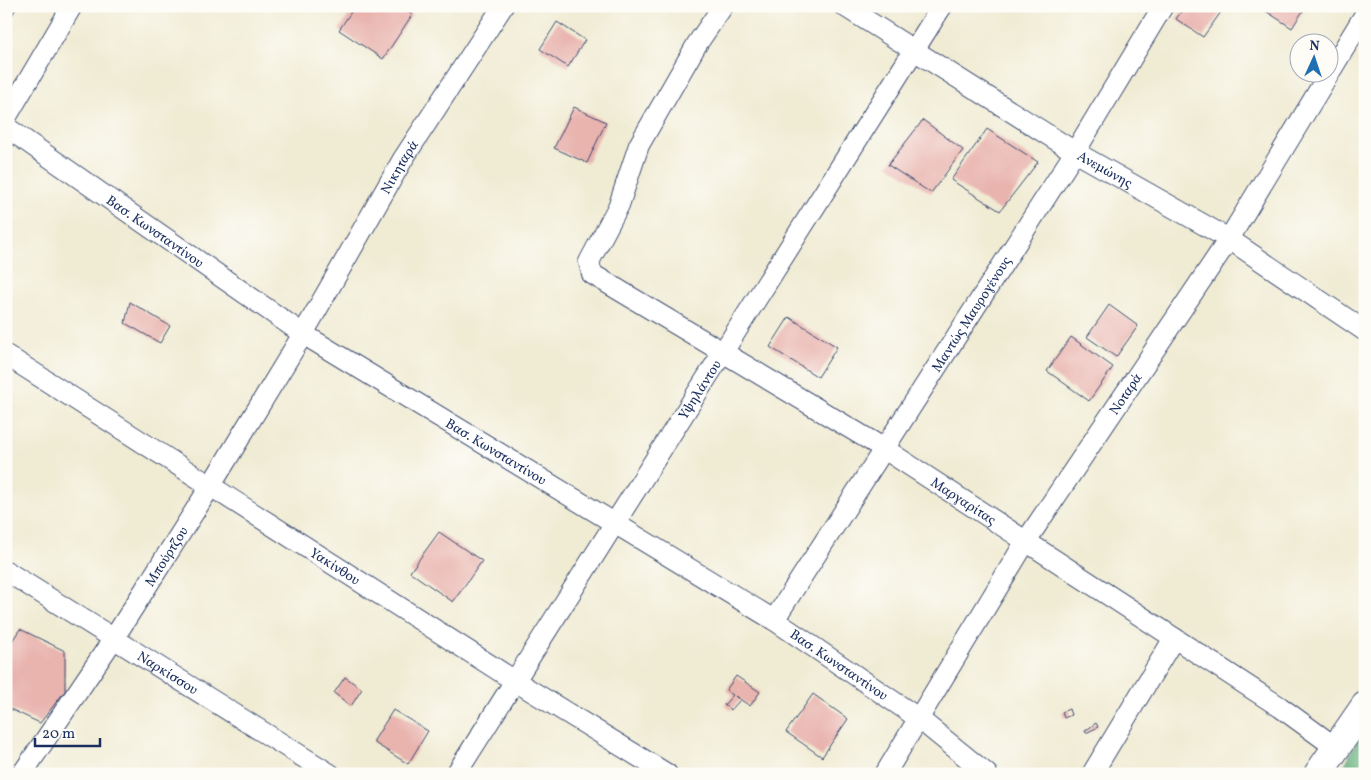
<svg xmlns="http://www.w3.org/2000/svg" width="1371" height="780" viewBox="0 0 1371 780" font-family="Vollkorn,serif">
	<rect width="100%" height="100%" fill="#fdfcf7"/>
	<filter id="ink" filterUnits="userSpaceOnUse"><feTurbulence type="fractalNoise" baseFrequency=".02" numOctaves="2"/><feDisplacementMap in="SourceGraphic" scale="10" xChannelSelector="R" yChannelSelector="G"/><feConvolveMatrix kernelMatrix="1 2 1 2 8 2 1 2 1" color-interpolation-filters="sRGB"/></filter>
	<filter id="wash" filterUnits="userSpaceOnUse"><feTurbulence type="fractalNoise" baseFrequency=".0096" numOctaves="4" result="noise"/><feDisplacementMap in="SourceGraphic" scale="20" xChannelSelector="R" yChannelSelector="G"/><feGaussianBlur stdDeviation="1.12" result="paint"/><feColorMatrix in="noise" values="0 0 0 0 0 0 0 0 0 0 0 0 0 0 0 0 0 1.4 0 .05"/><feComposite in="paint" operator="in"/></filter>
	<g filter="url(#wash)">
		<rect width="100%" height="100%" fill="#f0ebd3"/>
		<polygon fill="#5dad78" stroke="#3c6e6b" points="1365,726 1365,774 1340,774"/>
		<g id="blocks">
			<g fill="#e9b3ae">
				<polygon points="6,6 17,6 6,27"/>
				<polygon points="355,6 400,6 412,15 383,59 339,30"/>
				<polygon points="1185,6 1213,6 1221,12 1203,37 1176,19"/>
				<polygon points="1258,6 1306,6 1292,28"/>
				<polygon points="557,22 585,40 568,67 540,49"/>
				<polygon points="574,107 606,122 587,163 554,148"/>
				<polygon points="923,120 963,150 931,193 888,165"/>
				<polygon points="987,129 1038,162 1000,211 951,180"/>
				<polygon points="130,302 170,326 160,343 125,323"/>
				<polygon points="1109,305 1138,326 1116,357 1087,337"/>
				<polygon points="789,317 837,347 818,377 770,347"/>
				<polygon points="1071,337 1113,367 1089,401 1047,371"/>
				<polygon points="439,532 482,561 453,602 410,572"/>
				<polygon points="20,629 65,651 65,691 40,723 6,707 6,650"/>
				<polygon points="736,676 760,692 750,706 735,696 740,700 731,710 724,705 733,695 726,690"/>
				<polygon points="345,677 362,689 351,706 334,693"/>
				<polygon points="813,694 848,719 822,757 786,732"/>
				<polygon points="1069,709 1071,715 1064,718 1062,712"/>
				<polygon points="393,710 428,731 408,764 373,742"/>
				<polygon points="1096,723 1098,727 1086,733 1085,731"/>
			</g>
		</g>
	</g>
	<g filter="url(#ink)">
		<use href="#blocks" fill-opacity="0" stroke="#3b4b70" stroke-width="1"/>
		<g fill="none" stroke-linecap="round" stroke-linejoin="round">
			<g stroke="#3b4b70" stroke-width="22">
				<g id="street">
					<path id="s1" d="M723,6L697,44L639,145L619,205L589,262L592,274L883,448L1280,707L1335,747"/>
					<path id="s2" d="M844,6L1075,152L1229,239L1365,331"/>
					<polyline points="6,118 72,6"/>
					<path id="s3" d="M6,127L303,334L774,620L918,718L987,774"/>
					<path id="s4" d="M6,355L515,681L667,774"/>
					<path id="s5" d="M6,571L330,774"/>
					<path id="s6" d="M774,620L1075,152L1163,6"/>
					<path id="s7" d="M22,774L114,638L210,487L303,334L403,159L503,6"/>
					<path id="s8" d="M456,774L942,6"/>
					<path id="s9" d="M885,774L1026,541L1229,239L1365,14"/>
					<polyline points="1092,774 1174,638"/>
				</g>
			</g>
			<g stroke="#3b4b70" stroke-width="30">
				<polyline id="secondary" points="1318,774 1365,706"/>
			</g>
			<use href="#street" stroke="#fff" stroke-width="20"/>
			<use href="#secondary" stroke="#fff" stroke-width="28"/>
		</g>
	</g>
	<g text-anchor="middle" stroke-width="4" stroke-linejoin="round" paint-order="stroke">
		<g font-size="14" fill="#1b2f5e" stroke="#fdfcf7">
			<text dy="5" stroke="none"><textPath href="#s7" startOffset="715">Νικηταρά</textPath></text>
			<text dy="5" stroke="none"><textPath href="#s2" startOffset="308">Ανεμώνης</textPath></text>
			<text dy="5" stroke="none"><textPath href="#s3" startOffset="182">Βασ. Κωνσταντίνου</textPath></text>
			<text dy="5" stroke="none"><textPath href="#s6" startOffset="364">Μαντώς Μαυρογένους</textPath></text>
			<text dy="5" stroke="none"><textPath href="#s8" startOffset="455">Υψηλάντου</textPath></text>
			<text dy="5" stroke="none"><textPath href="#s9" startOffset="450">Νοταρά</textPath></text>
			<text dy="5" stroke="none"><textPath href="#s3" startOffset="588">Βασ. Κωνσταντίνου</textPath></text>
			<text dy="5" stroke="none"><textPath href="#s1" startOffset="738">Μαργαρίτας</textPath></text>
			<text dy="5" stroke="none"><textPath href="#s7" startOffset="261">Μπούρτζου</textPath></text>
			<text dy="5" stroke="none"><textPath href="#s4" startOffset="391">Υακίνθου</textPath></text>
			<text dy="5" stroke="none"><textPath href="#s3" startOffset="992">Βασ. Κωνσταντίνου</textPath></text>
			<text dy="5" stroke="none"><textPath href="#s5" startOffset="191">Ναρκίσσου</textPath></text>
		</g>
	</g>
	<rect width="1371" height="780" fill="none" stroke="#fdfcf7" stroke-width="25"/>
	<g transform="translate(1314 58) rotate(3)"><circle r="24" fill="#fdfcf7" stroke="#a3aaba"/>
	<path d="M0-4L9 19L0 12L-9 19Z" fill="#1f6fb2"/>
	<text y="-8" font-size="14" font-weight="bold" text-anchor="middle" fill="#1b2f5e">N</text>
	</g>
	<path d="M35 738v8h65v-8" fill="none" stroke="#1b2f5e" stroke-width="2.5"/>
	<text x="42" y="738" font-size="15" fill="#1b2f5e" stroke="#fdfcf7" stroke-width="4" paint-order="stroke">20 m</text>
</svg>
